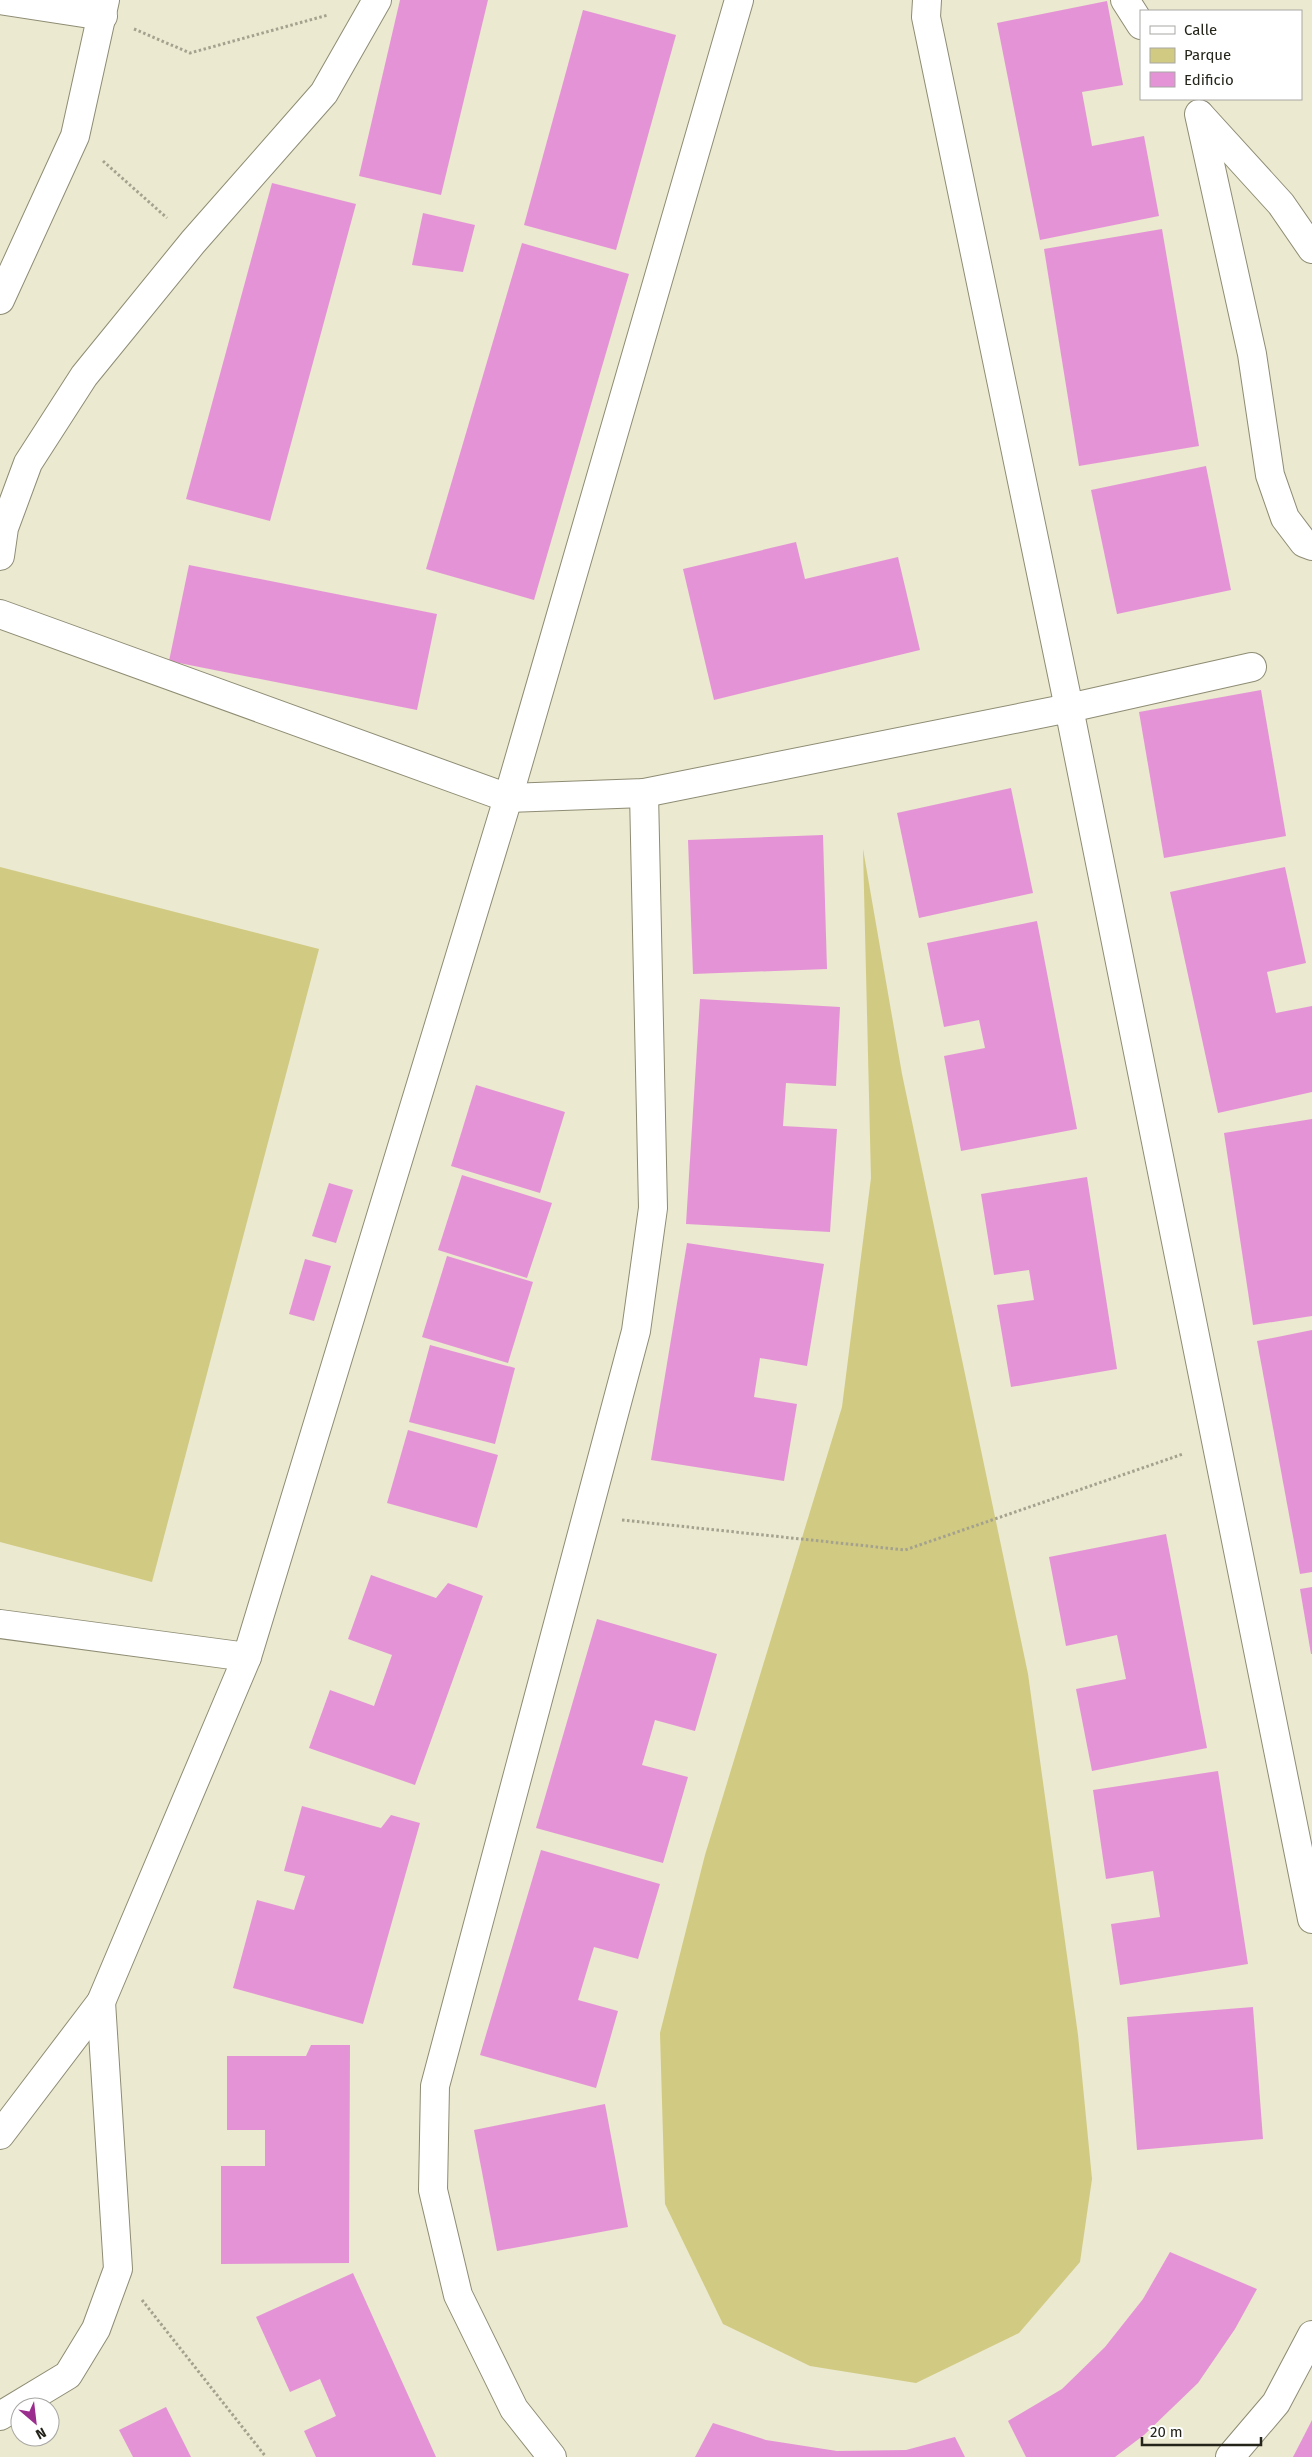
<svg xmlns="http://www.w3.org/2000/svg" width="1312" height="2457" viewBox="0 0 1312 2457" font-family="'Fira Sans',sans-serif">
	<rect width="100%" height="100%" fill="#ebe9cf"/>
	<g fill="#d1ca82">
		<polygon points="863,849 902,1074 1028,1674 1078,2035 1092,2179 1080,2262 1019,2333 916,2383 810,2366 723,2324 665,2204 660,2033 705,1855 842,1407 871,1178"/>
		<polygon points="0,867 319,949 152,1582 0,1542"/>
	</g>
	<g fill="#e494d6">
		<polygon points="400,0 488,0 441,195 359,176"/>
		<polygon points="1107,1 1123,85 1082,92 1092,146 1144,136 1159,216 1040,240 997,23"/>
		<polygon points="583,10 676,35 616,250 524,225"/>
		<polygon points="272,183 356,204 270,521 186,499"/>
		<polygon points="423,213 475,225 463,272 412,265"/>
		<polygon points="1162,229 1199,446 1079,466 1044,249"/>
		<polygon points="522,243 629,274 534,600 426,569"/>
		<polygon points="1206,466 1231,590 1117,614 1091,490"/>
		<polygon points="796,542 805,579 898,557 920,650 714,700 683,569"/>
		<polygon points="189,565 437,614 417,710 169,661"/>
		<polygon points="1261,690 1286,836 1164,858 1139,712"/>
		<polygon points="1011,788 1033,893 919,918 897,813"/>
		<polygon points="823,835 827,969 693,974 688,840"/>
		<polygon points="1285,867 1306,963 1267,972 1276,1013 1312,1006 1312,1092 1218,1113 1170,892"/>
		<polygon points="1037,921 1077,1129 961,1151 944,1056 985,1048 979,1020 944,1027 927,943"/>
		<polygon points="700,999 840,1007 836,1086 786,1083 783,1126 837,1129 830,1232 686,1224"/>
		<polygon points="476,1085 565,1112 540,1193 451,1166"/>
		<polygon points="1312,1119 1312,1316 1253,1325 1224,1133"/>
		<polygon points="462,1175 552,1203 527,1278 438,1250"/>
		<polygon points="1087,1177 1117,1369 1011,1387 997,1305 1034,1300 1029,1270 994,1275 981,1194"/>
		<polygon points="329,1183 353,1190 336,1243 312,1236"/>
		<polygon points="687,1243 824,1264 807,1366 760,1358 754,1397 797,1404 784,1481 651,1460"/>
		<polygon points="447,1256 533,1282 508,1363 422,1337"/>
		<polygon points="305,1259 331,1266 314,1321 289,1314"/>
		<polygon points="1312,1330 1312,1572 1300,1574 1257,1341"/>
		<polygon points="430,1345 515,1368 495,1444 409,1422"/>
		<polygon points="408,1430 498,1455 477,1528 387,1503"/>
		<polygon points="1166,1534 1207,1748 1092,1771 1076,1689 1126,1679 1117,1635 1066,1646 1049,1557"/>
		<polygon points="371,1575 436,1598 448,1583 483,1596 415,1785 309,1748 330,1690 374,1706 392,1655 348,1639"/>
		<polygon points="1312,1587 1312,1654 1311,1654 1300,1589"/>
		<polygon points="597,1619 717,1654 695,1731 655,1720 642,1765 688,1777 663,1863 536,1828"/>
		<polygon points="1218,1771 1248,1964 1120,1985 1111,1924 1160,1917 1153,1871 1106,1879 1093,1790"/>
		<polygon points="302,1806 381,1828 391,1815 420,1823 363,2024 233,1988 257,1900 294,1910 305,1876 284,1871"/>
		<polygon points="541,1850 660,1884 638,1959 594,1947 578,2000 618,2011 596,2088 480,2055"/>
		<polygon points="1253,2007 1263,2139 1137,2150 1127,2017"/>
		<polygon points="311,2045 350,2045 349,2263 221,2264 221,2166 265,2166 265,2130 227,2130 227,2056 306,2056"/>
		<polygon points="605,2104 628,2227 497,2251 474,2130"/>
		<polygon points="1170,2252 1257,2289 1235,2329 1198,2383 1144,2435 1115,2457 1026,2457 1008,2421 1062,2389 1105,2347 1143,2299"/>
		<polygon points="353,2273 436,2457 316,2457 304,2431 336,2416 320,2379 290,2392 256,2317"/>
		<polygon points="166,2407 191,2457 133,2457 119,2430"/>
		<polygon points="1312,2420 1312,2457 1293,2457"/>
		<polygon points="713,2423 766,2440 837,2451 906,2450 955,2437 965,2457 695,2457"/>
	</g>
	<g fill="none" stroke-linecap="round" stroke-linejoin="round">
		<g stroke="#8e8c74" stroke-width="30">
			<g id="street">
				<polyline points="0,0 103,16"/>
				<polyline points="927,0 926,17 1069,708 1312,1919"/>
				<polyline points="1125,0 1141,25"/>
				<polyline points="1199,114 1252,354 1270,475 1285,518 1304,543 1312,546"/>
				<polyline points="1200,115 1281,204 1312,249"/>
				<polyline points="0,300 75,136 105,0"/>
				<polyline points="0,556 4,528 28,463 84,376 193,242 324,93 377,0"/>
				<polyline points="0,614 508,798 644,793 1069,708 1252,667"/>
				<polyline points="0,1624 247,1657"/>
				<polyline points="0,2135 101,2002 247,1657 508,798 739,0"/>
				<polyline points="0,2416 68,2375 96,2329 118,2269 101,2002"/>
				<polyline points="552,2457 514,2409 458,2295 433,2190 435,2086 636,1331 653,1208 644,793"/>
				<polyline points="1230,2457 1276,2403 1312,2335"/>
			</g>
		</g>
		<g stroke="#a4a28e" stroke-width="3" stroke-dasharray="2.5 2.5" stroke-linecap="butt">
			<polyline points="134,29 190,53 328,15"/>
			<polyline points="103,161 167,218"/>
			<polyline points="622,1520 905,1550 1183,1454"/>
			<polyline points="142,2300 266,2457"/>
		</g>
		<use href="#street" stroke="#fff" stroke-width="28"/>
	</g>
	<rect x="1140" y="10" width="162" height="90" fill="#ffffff" stroke="#a8a7a3"/>
	<rect x="1150" y="26" width="25" height="8" fill="#ffffff" stroke="#a8a7a3"/>
	<text x="1184" y="35" font-size="15" fill="#25241a">Calle</text>
	<rect x="1150" y="48" width="25" height="15" fill="#d1ca82" stroke="#a8a7a3"/>
	<text x="1184" y="60" font-size="15" fill="#25241a">Parque</text>
	<rect x="1150" y="72" width="25" height="15" fill="#e494d6" stroke="#a8a7a3"/>
	<text x="1184" y="85" font-size="15" fill="#25241a">Edificio</text>
	<g transform="translate(35 2422) rotate(152)"><circle r="24" fill="#ffffff" stroke="#a8a7a3"/>
	<path d="M0-4L9 19L0 12L-9 19Z" fill="#9a2d8d"/>
	<text y="-8" font-size="14" font-weight="bold" text-anchor="middle" fill="#25241a">N</text>
	</g>
	<path d="M1142 2437v8h119v-8" fill="none" stroke="#25241a" stroke-width="2.5"/>
	<text x="1150" y="2437" font-size="15" fill="#25241a" stroke="#ffffff" stroke-width="4" paint-order="stroke">20 m</text>
</svg>
